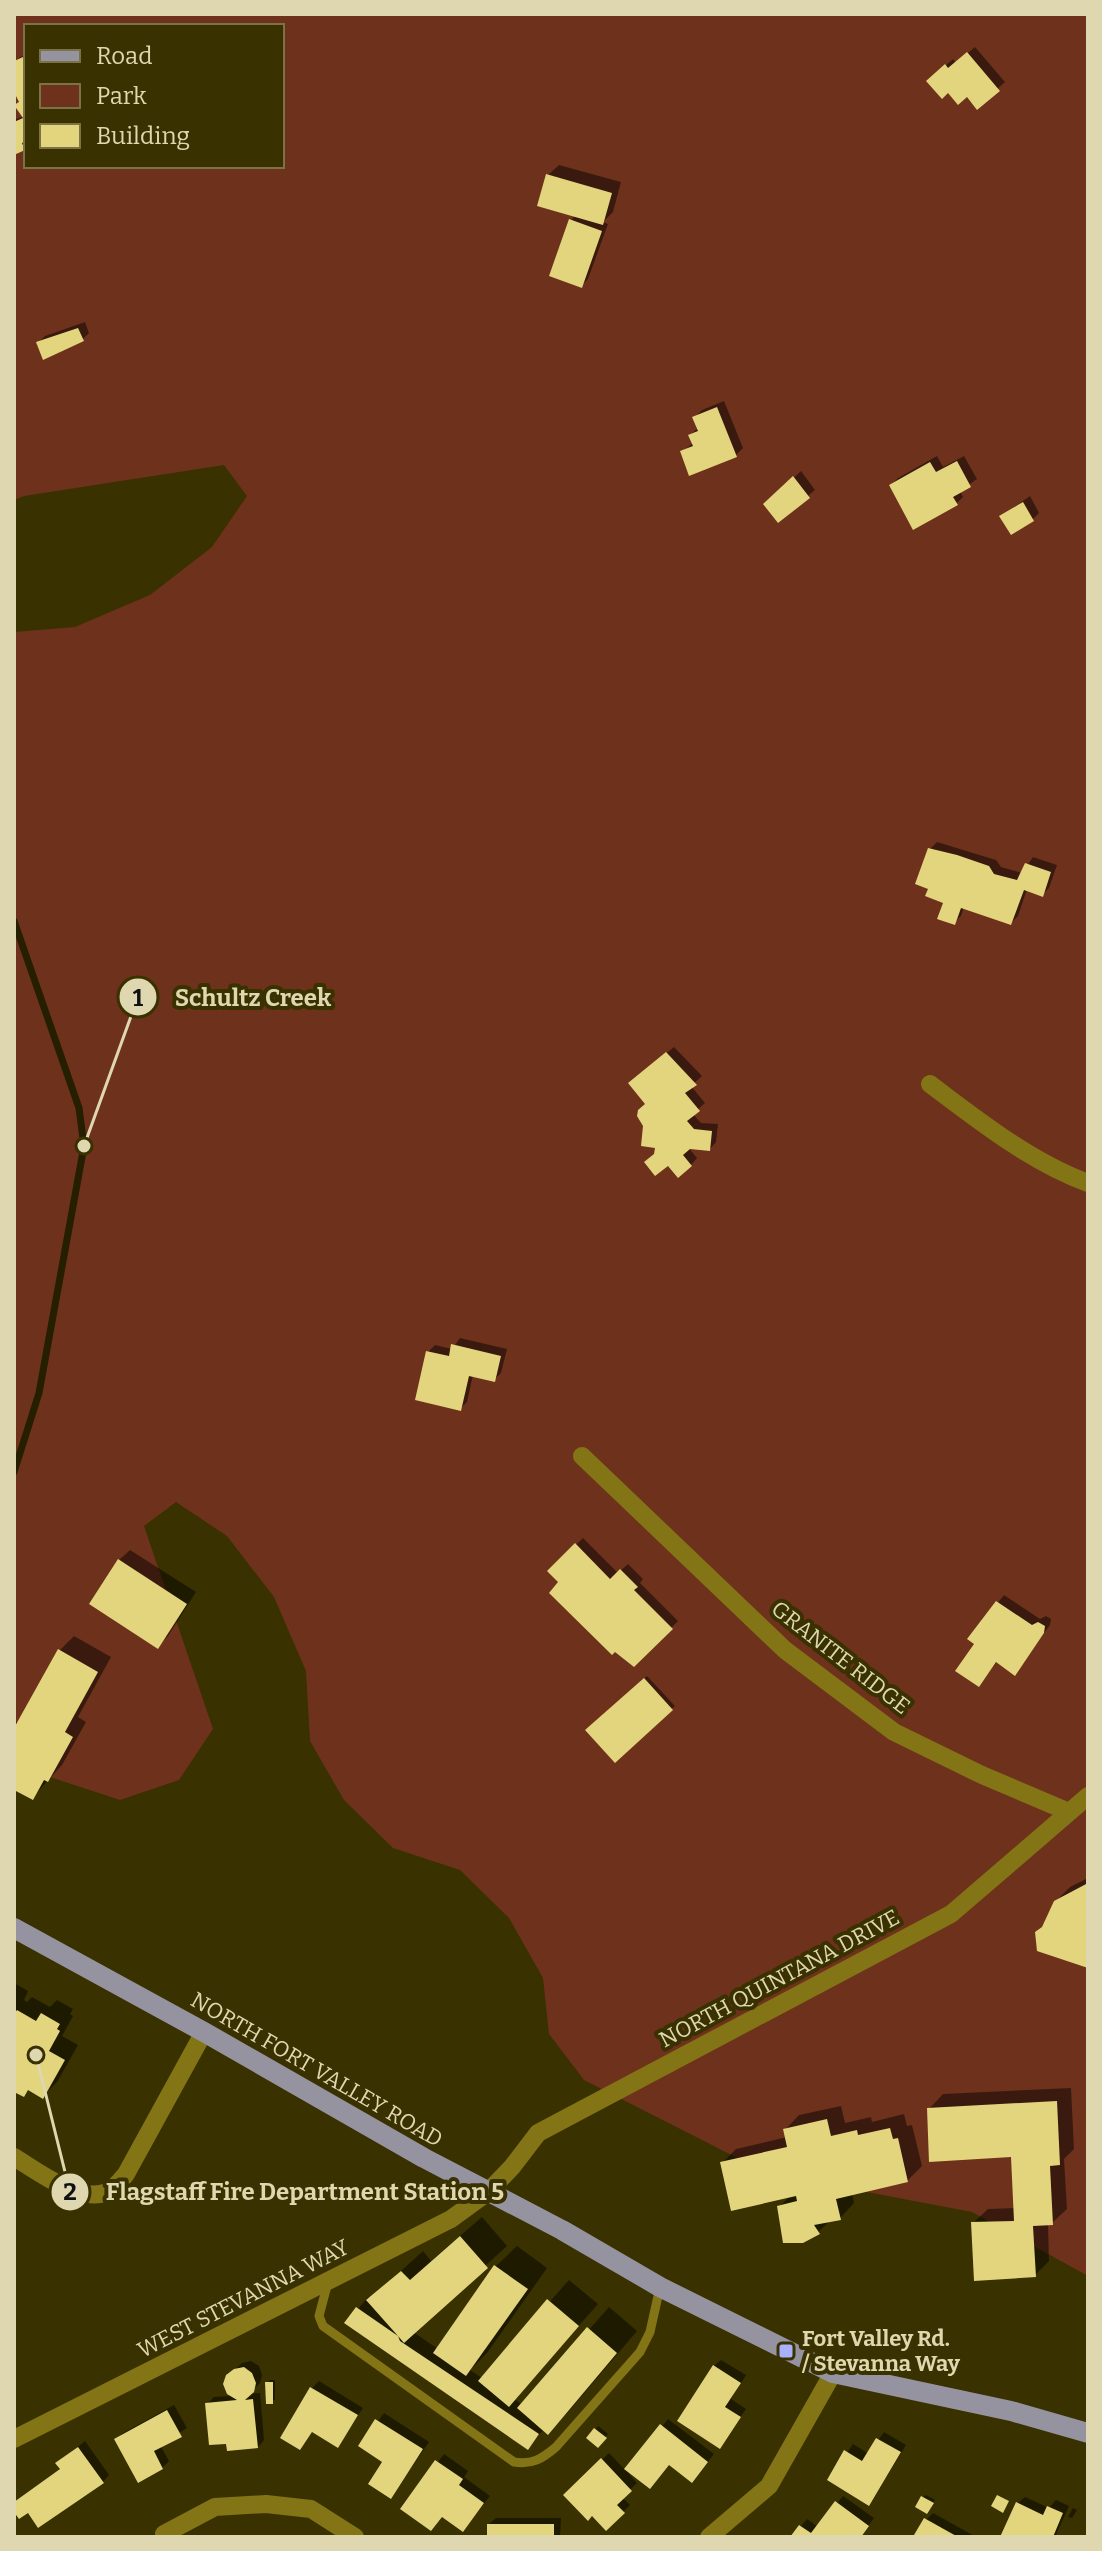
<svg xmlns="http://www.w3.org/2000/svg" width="1102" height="2551" viewBox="0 0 1102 2551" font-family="Bitter,serif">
	<rect width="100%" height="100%" fill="#393100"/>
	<path fill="#6e321c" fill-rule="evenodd" d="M14,14H1088V2276L972,2212L767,2173L584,2080L549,2034L543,1978L509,1918L460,1870L393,1848L344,1800L310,1741L306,1671L274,1597L227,1536L176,1502L144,1526L213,1729L179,1780L120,1800L53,1778L14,1757V632L75,627L150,595L212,547L247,496L224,465L24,496L14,500ZM26,26H282V166H26Z"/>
	<g fill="#0007">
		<polygon points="975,47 1005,82 977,107 967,94 936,74 953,59 956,63"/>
		<polygon points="26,54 26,147 14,153 14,120 24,116 14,88 14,61"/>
		<polygon points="559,165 621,182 613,212 603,222 608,224 588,279 581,286 571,220 576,215 548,175"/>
		<polygon points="85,322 89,333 82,340 38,343 45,336"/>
		<polygon points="724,401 743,448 736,455 682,452 693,443 690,435 697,429 695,417 702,410"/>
		<polygon points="937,456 943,467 964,456 977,479 960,491 963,497 957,503 891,485 898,478"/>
		<polygon points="801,471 815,490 779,520 766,504"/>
		<polygon points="1030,496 1039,513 1033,519 1002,516"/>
		<polygon points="937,842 996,860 1001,867 1022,873 1033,857 1057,865 1049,888 1042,895 1027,889 1018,916 1011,923 964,907 961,916 954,923 930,849"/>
		<polygon points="674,1047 702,1076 691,1086 705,1103 693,1114 701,1123 718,1124 716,1142 710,1149 688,1147 697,1158 691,1165 656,1153 647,1104 637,1077"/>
		<polygon points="460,1338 507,1349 501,1373 494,1380 473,1375 467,1402 460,1409 428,1352 435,1345 452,1349"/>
		<polygon points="583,1538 618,1573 628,1564 643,1579 640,1583 678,1621 634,1665 615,1649 549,1571"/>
		<polygon points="130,1550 196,1592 168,1636 158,1646 119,1560"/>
		<polygon points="1004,1595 1040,1619 1046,1616 1051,1619 1050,1625 1015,1673 997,1661 979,1685 977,1643 970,1638"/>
		<polygon points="74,1636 111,1657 78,1717 86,1722 62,1765 32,1798 14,1788 14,1720 19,1724 59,1651"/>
		<polygon points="647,1676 675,1706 615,1760 588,1730"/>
		<polygon points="1088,1878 1088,1966 1045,1925 1055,1902 1070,1887"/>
		<polygon points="14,1983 28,1991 24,2000 27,2002 32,1997 50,2007 57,2000 73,2009 70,2014 73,2016 62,2036 78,2045 57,2082 42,2097 29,2089 23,2095 14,2089"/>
		<polygon points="1071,2088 1074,2149 1064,2159 1067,2209 1052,2223 1048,2224 1049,2261 1035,2275 973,2223 988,2209 1016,2208 1013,2155 929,2109 943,2094"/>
		<polygon points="841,2106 845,2123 871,2117 872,2122 904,2114 907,2126 912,2125 922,2166 907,2181 852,2193 854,2203 840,2218 831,2220 818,2232 779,2207 790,2196 722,2163 736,2149 787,2137 785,2130 799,2115"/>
		<polygon points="482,2217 507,2246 413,2332 438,2349 496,2266 517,2246 547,2268 487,2353 470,2370 482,2378 569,2280 598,2304 514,2399 523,2405 609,2307 637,2331 569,2411 548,2432 544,2429 528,2447 347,2322 368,2297 370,2299 423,2251 431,2261"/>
		<polygon points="721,2360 746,2375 731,2399 746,2409 720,2446 714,2366"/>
		<polygon points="251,2361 259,2366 262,2375 260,2383 249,2394 260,2393 264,2440 258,2447 207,2404 214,2397 230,2396 226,2384 228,2376 242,2363"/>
		<polygon points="270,2380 275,2380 275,2399 272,2402 267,2383"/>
		<polygon points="319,2381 363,2408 338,2445 313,2431 300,2448 283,2437 312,2388"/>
		<polygon points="174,2405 187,2428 160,2445 169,2461 162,2468 116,2439 123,2433"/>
		<polygon points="384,2413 429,2442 391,2497 385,2461 361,2445"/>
		<polygon points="668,2419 714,2454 699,2473 670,2463 630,2472 629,2474 637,2483 622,2497 630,2505 607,2528 592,2513 566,2495 609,2453 626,2471"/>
		<polygon points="598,2426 608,2434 598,2445 589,2438"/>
		<polygon points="884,2432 906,2445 875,2496 869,2503 829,2480 853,2444 869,2454"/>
		<polygon points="85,2441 109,2475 103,2482 28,2511 14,2509 14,2503 18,2499 62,2468 58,2463"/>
		<polygon points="444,2454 468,2471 464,2477 490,2496 463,2530 443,2515 403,2509"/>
		<polygon points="926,2495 935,2500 930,2508 923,2497"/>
		<polygon points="843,2496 874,2518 860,2537 792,2537 807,2519 818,2527"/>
		<polygon points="1025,2497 1049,2508 1056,2500 1069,2506 1055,2537 1003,2537 1018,2503"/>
		<polygon points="1073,2508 1077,2510 1072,2518 1068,2517"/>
		<polygon points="933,2513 976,2537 921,2537 926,2520"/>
		<polygon points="496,2518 561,2518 560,2537 489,2537 489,2524"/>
	</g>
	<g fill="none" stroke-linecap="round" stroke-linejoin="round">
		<polyline stroke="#251f00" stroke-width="7" points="14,921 79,1108 84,1146 39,1393 14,1472"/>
	</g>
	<g fill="#e3d57e">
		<polygon points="967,52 1000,91 977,110 967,97 958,105 948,93 942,99 926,81 945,64 948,68"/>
		<polygon points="23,57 26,65 26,141 22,143 25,150 14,155 14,122 23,118 14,105 19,102 14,92 14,61"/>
		<polygon points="546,174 612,193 603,225 537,206"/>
		<polygon points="569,219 602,231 582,288 549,276"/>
		<polygon points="78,328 84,341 43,360 36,342"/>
		<polygon points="717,407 737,457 689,476 680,451 693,446 688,435 698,431 692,417"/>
		<polygon points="957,461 971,487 953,497 958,505 913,530 889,485 930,462 936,472"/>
		<polygon points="793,476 810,498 778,523 763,504"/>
		<polygon points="1023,502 1034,521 1011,535 999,516"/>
		<polygon points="928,848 957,855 989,866 994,874 1017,880 1025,863 1051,872 1043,897 1024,890 1011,925 961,908 955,925 937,919 943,903 925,896 928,889 915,884"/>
		<polygon points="666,1052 697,1085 685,1093 700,1111 687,1121 694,1129 712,1131 710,1151 690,1149 683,1155 692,1166 678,1178 668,1166 655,1176 644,1162 654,1154 655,1148 641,1146 643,1126 637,1116 638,1110 645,1104 628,1083"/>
		<polygon points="451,1344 501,1356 495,1382 469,1376 461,1411 415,1400 426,1351 449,1356"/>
		<polygon points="575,1543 610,1579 620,1569 638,1587 634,1590 673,1629 634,1667 615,1652 612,1655 549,1593 558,1582 547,1571"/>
		<polygon points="118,1559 187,1604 158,1649 89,1604"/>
		<polygon points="996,1601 1032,1625 1038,1622 1045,1626 1044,1633 1015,1676 996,1662 979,1687 955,1671 974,1644 967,1639"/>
		<polygon points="58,1649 98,1672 65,1732 73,1737 48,1782 44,1780 33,1800 14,1790 14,1728"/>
		<polygon points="644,1678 673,1710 615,1763 585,1730"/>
		<polygon points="1088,1883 1088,1968 1037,1951 1035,1932 1042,1927 1054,1901"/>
		<polygon points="17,2010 36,2021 41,2013 60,2024 57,2029 60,2031 49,2051 65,2060 43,2099 28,2090 24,2097 14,2092 14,2014"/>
		<polygon points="1057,2101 1060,2165 1050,2166 1053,2225 1033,2226 1036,2277 974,2281 971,2222 1014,2221 1011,2157 929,2162 927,2108"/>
		<polygon points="827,2119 831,2136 857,2130 858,2135 890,2128 893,2139 898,2138 908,2182 836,2199 841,2220 814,2225 820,2234 803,2243 783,2243 777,2206 797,2201 796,2196 731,2211 720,2162 787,2147 783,2129"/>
		<polygon points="460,2236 488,2268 404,2343 398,2336 400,2341 539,2434 528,2450 344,2323 356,2307 398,2336 366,2300 401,2271 410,2280"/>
		<polygon points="494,2265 528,2289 466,2376 433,2353"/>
		<polygon points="547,2299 579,2326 509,2407 478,2381"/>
		<polygon points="587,2327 617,2353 548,2435 517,2408"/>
		<polygon points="713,2365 741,2383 725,2407 741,2417 720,2449 677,2421"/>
		<polygon points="244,2367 252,2373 256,2383 254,2392 245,2400 253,2399 258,2448 227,2451 226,2444 209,2445 205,2403 237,2400 227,2394 223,2384 226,2375 234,2369"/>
		<polygon points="265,2382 273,2382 273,2404 266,2404"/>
		<polygon points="310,2387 358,2415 338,2448 312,2432 300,2450 280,2438"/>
		<polygon points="167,2410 182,2437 154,2451 163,2469 138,2483 114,2439"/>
		<polygon points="375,2419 423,2449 391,2499 368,2484 382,2462 358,2446"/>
		<polygon points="660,2424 708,2462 692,2483 669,2465 650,2489 624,2469"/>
		<polygon points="594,2428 607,2438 598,2448 586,2438"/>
		<polygon points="876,2438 901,2452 869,2506 827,2480 844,2450 862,2461"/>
		<polygon points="78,2447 104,2483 38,2528 28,2513 19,2519 14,2512 14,2502 60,2469 55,2463"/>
		<polygon points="601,2458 632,2491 617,2505 625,2513 606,2531 592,2516 588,2521 563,2495"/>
		<polygon points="435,2460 463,2479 459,2485 484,2503 463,2532 442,2517 431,2531 400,2509"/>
		<polygon points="997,2495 1009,2501 1003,2513 991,2506"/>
		<polygon points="921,2496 934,2503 927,2514 915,2507"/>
		<polygon points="835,2501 869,2526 861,2537 790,2537 799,2525 811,2533"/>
		<polygon points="1016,2502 1043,2515 1047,2506 1063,2513 1053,2537 1000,2537"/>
		<polygon points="924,2518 958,2537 917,2537 914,2535"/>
		<rect x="487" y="2524" width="67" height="13"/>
	</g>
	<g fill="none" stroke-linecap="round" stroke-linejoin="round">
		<path stroke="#837415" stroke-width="9" d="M328,2282L319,2316L323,2326L514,2462C532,2465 542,2459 556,2447L640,2352L650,2332L660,2287"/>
		<g stroke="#837415" stroke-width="18">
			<path d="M930,1084C979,1121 1031,1162 1088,1183"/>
			<polyline points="582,1456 785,1650 894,1732 982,1775 1069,1812"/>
			<path d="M14,2157C37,2171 80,2204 107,2192C114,2189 121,2180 126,2174L204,2032"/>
			<polyline points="14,2439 451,2219 488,2192 512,2167 538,2133 951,1914 1088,1796"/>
			<polyline points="164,2534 215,2507 266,2504 311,2509 355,2537"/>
			<polyline points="709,2537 769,2486 833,2373"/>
		</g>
		<polyline stroke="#9693a1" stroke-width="20" points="14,1928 204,2032 424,2158 562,2230 660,2287 833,2373 1011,2411 1088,2433"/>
	</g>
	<rect fill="#a9b0fc" stroke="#393100" stroke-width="3" x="778" y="2343" width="16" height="16" rx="4"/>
	<g text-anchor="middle" stroke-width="8" stroke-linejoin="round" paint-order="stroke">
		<g font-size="22" fill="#ded7af" stroke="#393100">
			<text transform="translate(841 1657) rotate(38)" y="8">GRANITE RIDGE</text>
			<text transform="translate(779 1978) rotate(-28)" y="8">NORTH QUINTANA DRIVE</text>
			<text transform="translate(317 2069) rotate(30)" y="8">NORTH FORT VALLEY ROAD</text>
			<text transform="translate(243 2298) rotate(-27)" y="8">WEST STEVANNA WAY</text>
		</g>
		<g font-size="22" font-weight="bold" fill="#ded7af" stroke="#393100" text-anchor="start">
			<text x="802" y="2346">Fort Valley Rd.<tspan x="802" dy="25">/ Stevanna Way</tspan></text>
		</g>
	</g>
	<path fill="none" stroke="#ded7af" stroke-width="3" d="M84 1146L138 997M36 2055L70 2192"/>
	<g fill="#ded7af" stroke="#393100" stroke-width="3">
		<circle cx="84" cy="1146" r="8"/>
		<circle cx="36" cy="2055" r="8"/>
		<circle cx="138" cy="997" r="20"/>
		<circle cx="70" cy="2192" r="20"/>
	</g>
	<g font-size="24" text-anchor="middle" font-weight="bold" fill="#111">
		<text x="138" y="1006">1</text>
		<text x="70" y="2200">2</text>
	</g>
	<g font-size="24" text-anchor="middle" font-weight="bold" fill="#ded7af" stroke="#393100" stroke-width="8" stroke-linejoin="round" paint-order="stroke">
		<text x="253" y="1006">Schultz Creek</text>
		<text x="305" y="2200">Flagstaff Fire Department Station 5</text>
	</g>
	<rect width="1102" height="2551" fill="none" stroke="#ded7af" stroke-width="32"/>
	<rect x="24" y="24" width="260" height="144" fill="#393100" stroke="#7b7346" stroke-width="2"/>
	<rect x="40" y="50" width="40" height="12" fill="#9693a1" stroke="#7b7346" stroke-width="2"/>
	<text x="96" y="64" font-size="24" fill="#ded7af">Road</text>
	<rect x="40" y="84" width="40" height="24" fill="#6e321c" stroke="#7b7346" stroke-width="2"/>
	<text x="96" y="104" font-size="24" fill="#ded7af">Park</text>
	<rect x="40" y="124" width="40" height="24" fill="#e3d57e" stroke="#7b7346" stroke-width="2"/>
	<text x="96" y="144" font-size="24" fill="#ded7af">Building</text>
</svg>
